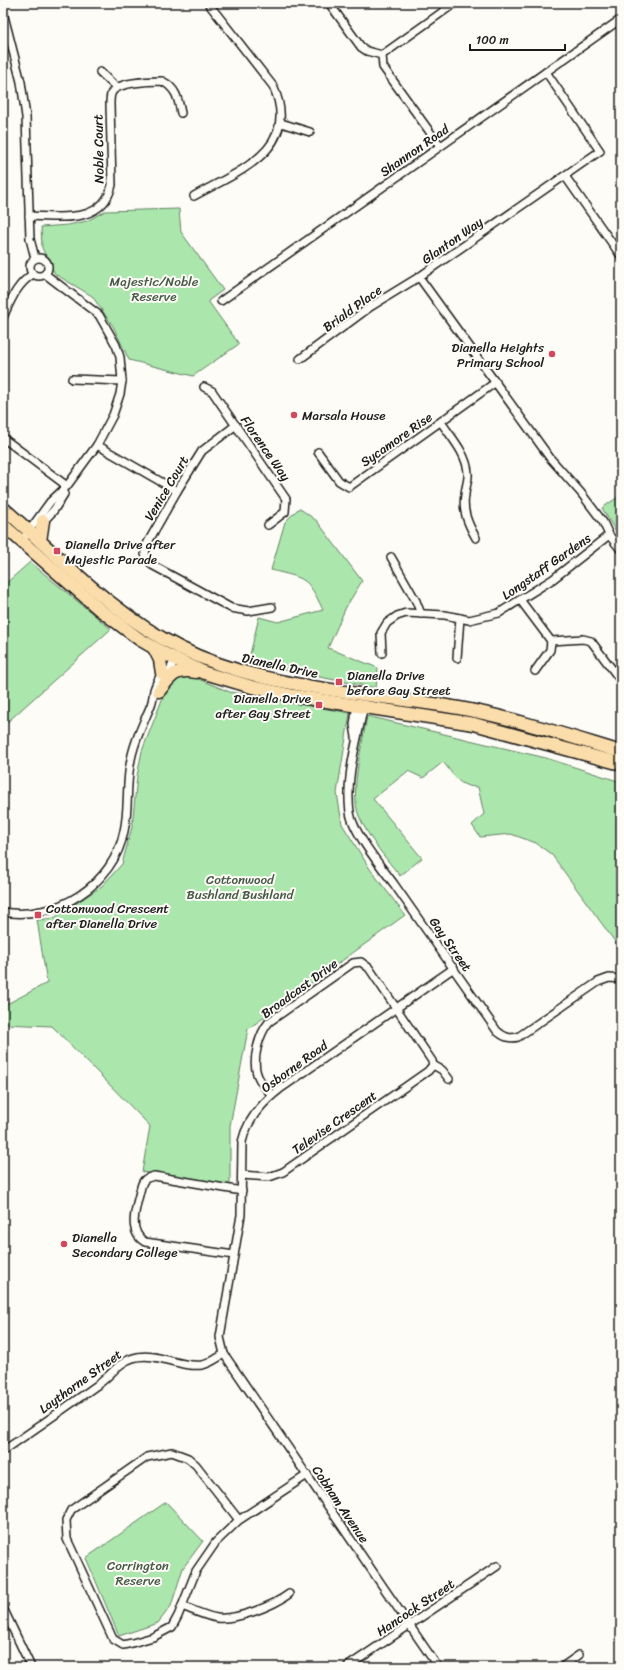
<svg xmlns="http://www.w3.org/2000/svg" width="624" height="1670" viewBox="0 0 624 1670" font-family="Sriracha,sans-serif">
	<rect width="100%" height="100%" fill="#fdfcf7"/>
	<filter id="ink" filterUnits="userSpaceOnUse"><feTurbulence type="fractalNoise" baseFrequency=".025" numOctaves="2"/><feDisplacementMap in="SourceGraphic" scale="8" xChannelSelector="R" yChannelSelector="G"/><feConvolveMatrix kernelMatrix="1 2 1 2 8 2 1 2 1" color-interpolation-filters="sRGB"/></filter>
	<g filter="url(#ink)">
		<g fill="#abe6ac" stroke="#648164">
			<polygon points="179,209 181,232 223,290 208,301 239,344 193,376 129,360 113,326 92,296 55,274 42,248 41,227 68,225 87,221 105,211"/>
			<polygon points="621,495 621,541 602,508"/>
			<path d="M299,508L317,521L362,581L346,607L328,648L378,668L376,688L248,663L259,617L278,622L323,610C307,576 306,579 271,570L285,522Z"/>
			<polygon points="30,562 111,629 3,726 3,586"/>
			<polygon points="174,669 230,692 350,713 337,793 342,824 370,869 405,915 248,1029 230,1126 230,1186 142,1172 150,1126 52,1026 3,1024 3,1006 47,983 37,920 54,918 102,886 122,864 132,827 137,776 142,751"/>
			<path d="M367,716L546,758L621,782V950L552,855L536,843L511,834L480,837L472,825L484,814L478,787C458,787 455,776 443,762L423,778L408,771L373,799L422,858L400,876C385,857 369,839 359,816C349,792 363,742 367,716Z"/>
			<polygon points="166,1502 203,1541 183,1568 171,1606 158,1623 119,1636 86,1558"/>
		</g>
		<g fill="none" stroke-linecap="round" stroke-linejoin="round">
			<g stroke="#1c1c1c" stroke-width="10">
				<g id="street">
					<polyline points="329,3 361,47 367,51 382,55"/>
					<polyline points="3,12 21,82 26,117 30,239 35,258"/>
					<polyline points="100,72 116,87"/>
					<polyline points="281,123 310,132"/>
					<polyline points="440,146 383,67 382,55 455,3"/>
					<polyline points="565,176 621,256"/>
					<path d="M194,196C239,171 302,149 273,86L208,3"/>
					<path d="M29,216C61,217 103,224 112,185L110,104C110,100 110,95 112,92C118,82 151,81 162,81C176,88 178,98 181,113"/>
					<circle cx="39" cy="267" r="9"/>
					<polyline points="419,277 550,458 581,493 603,522 609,535 621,550"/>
					<polyline points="221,301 621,19"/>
					<path d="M3,317C11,300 17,284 33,274"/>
					<polyline points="300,359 370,307 419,277 600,151 546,72"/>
					<polyline points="72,379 122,381"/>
					<polyline points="204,387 212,391 286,499 285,512 268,525"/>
					<path d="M441,422C451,437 467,454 468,473C469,481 465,487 465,495C462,511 468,524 476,538"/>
					<polyline points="236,425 202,451 177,491 147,544 145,554 152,565 231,608 248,611 272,607"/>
					<polyline points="3,438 67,486"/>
					<polyline points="97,445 177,491"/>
					<polyline points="318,452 339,481 349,487 496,382"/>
					<polyline points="41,524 54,510 64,494"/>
					<polyline points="21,542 50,502 67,486 97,445 113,415 120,394 122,381 120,357 116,345 99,315 45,274"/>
					<polyline points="391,557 416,601 421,614"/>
					<polyline points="521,601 551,641"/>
					<polyline points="551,641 583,639 591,641 621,681"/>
					<polyline points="382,653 381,633 387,623 397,616 406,613 445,615 469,620 499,613 553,579 609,535"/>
					<polyline points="457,658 460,618"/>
					<polyline points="535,671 550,650 551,641"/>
					<polyline points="166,678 176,657"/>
					<path d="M364,704C358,739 345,776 350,812C352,831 382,868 394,884C428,933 463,982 497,1031C504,1037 509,1039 518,1037L598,982L609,978L621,979"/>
					<polyline points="356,737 354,725 357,704"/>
					<path d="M3,912C56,921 114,885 124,831C129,809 126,787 130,765C133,744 143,724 151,705C153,700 153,695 154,690C156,683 160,677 163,670"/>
					<polyline points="433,1065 442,1070 449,1079"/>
					<path d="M242,1175L269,1177L283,1172L428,1071L433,1065L432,1061L369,968L361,962L353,963L269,1022C259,1034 252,1059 257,1074C260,1082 266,1089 272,1095"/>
					<path d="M234,1255L145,1242C126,1231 137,1205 141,1187C143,1179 146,1178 154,1176L242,1191"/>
					<path d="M3,1451C35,1429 68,1406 100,1383C112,1374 119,1362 133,1358C156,1351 179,1368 202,1365C210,1364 217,1358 224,1354"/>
					<polyline points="239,1520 196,1465 188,1458 172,1452 147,1457 71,1510 66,1520 67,1539 113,1639 123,1645 132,1643 153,1637 172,1627 178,1616 196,1571 216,1542 239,1520 307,1475"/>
					<path d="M182,1606C193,1610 205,1616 217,1618C237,1620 273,1606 289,1594"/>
					<polyline points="3,1608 31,1667"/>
					<polyline points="347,1667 497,1566"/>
					<path d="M438,1667L224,1354L220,1337L241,1215L242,1142C247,1120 263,1102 280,1089L454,968"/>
					<polyline points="562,1667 579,1655"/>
				</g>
			</g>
			<g stroke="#1c1c1c" stroke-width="15">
				<g id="primary">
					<path d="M3,508C60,557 112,614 180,648C265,690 367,692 459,708C514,718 568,736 621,752"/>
					<polyline points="3,525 99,609 139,639 165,654 205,673 252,687 294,696 474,724 621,764"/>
					<polyline points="40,541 43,521"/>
					<polyline points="154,648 160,660 162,673"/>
					<path d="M159,691C171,676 175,668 196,672"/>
				</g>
			</g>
			<use href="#street" stroke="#fdfcf7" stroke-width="7"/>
			<use href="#primary" stroke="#fbddab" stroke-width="12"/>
		</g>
	</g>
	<g fill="#d1495b" stroke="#fdfcf7" stroke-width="1.5">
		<circle cx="552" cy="354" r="4"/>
		<circle cx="294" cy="415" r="4"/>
		<rect x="53" y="547" width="8" height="8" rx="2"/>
		<rect x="335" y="678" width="8" height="8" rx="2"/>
		<rect x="315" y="701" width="8" height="8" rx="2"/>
		<rect x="34" y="911" width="8" height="8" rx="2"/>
		<circle cx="64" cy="1244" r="4"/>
	</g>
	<g text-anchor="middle" stroke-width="4" stroke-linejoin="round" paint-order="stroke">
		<g font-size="13" fill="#1c1c1c" stroke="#fdfcf7">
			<text transform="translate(98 149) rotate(-91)" y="5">Noble Court</text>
			<text transform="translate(414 150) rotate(-35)" y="5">Shannon Road</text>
			<text transform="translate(452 240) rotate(-35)" y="5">Glanton Way</text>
			<text transform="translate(352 308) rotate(-36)" y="5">Briald Place</text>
			<text transform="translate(396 439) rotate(-35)" y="5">Sycamore Rise</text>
			<text transform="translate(266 448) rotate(55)" y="5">Florence Way</text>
			<text transform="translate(166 488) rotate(-59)" y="5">Venice Court</text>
			<text transform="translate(546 566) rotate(-35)" y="5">Longstaff Gardens</text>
			<text transform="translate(280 665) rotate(12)" y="5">Dianella Drive</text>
			<text transform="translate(451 944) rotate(55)" y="5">Gay Street</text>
			<text transform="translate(299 988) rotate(-36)" y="5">Broadcast Drive</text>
			<text transform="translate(294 1066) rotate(-36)" y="5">Osborne Road</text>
			<text transform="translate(334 1122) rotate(-35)" y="5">Televise Crescent</text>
			<text transform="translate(80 1381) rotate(-36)" y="5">Laythorne Street</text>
			<text transform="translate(341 1504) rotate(56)" y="5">Cobham Avenue</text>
			<text transform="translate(415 1607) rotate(-34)" y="5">Hancock Street</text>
		</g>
		<g font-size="13" fill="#475947" stroke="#fdfcf7">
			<text x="154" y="286">Majestic/Noble<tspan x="154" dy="15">Reserve</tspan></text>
			<text x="240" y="884">Cottonwood<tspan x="240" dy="15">Bushland Bushland</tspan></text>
			<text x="138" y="1570">Corrington<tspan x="138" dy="15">Reserve</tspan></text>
		</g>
		<g font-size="13" fill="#1c1c1c" stroke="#fdfcf7" text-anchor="start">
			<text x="544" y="352" text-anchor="end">Dianella Heights<tspan x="544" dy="15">Primary School</tspan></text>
			<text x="302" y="420">Marsala House</text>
			<text x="65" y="549">Dianella Drive after<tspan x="65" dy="15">Majestic Parade</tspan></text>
			<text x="347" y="680">Dianella Drive<tspan x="347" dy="15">before Gay Street</tspan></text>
			<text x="311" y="703" text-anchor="end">Dianella Drive<tspan x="311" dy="15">after Gay Street</tspan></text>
			<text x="46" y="913">Cottonwood Crescent<tspan x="46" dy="15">after Dianella Drive</tspan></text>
			<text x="72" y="1242">Dianella<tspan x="72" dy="15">Secondary College</tspan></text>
		</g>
	</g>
	<rect width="624" height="1670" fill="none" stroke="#fdfcf7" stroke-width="16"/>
	<rect x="8" y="8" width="608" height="1654" fill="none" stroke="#1c1c1c" stroke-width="1.5" filter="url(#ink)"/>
	<path d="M470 44v6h95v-6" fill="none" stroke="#1c1c1c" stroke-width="2"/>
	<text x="476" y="44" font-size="12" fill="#1c1c1c" stroke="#fdfcf7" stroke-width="3" paint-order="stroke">100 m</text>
</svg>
